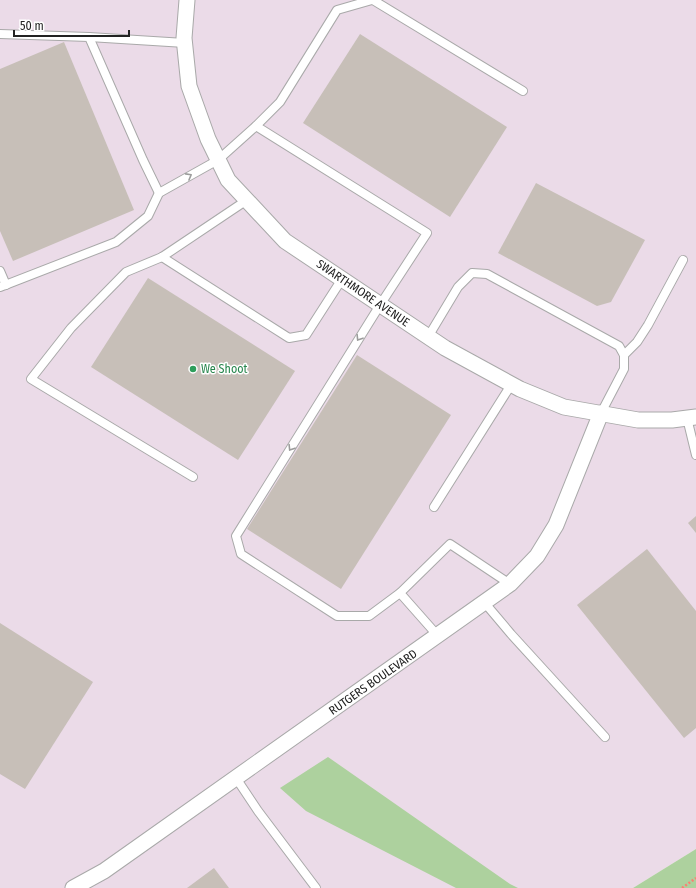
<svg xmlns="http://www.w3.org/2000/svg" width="696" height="888" viewBox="0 0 696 888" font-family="'Fira Sans Condensed',sans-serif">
	<rect width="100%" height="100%" fill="#f2efe9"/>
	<polygon fill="#ebdbe8" points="0,0 696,0 696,849 633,888 0,888"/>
	<g fill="#add19e">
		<polygon points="328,757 510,884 518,888 456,888 306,811 280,788"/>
		<polygon points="696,849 696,888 633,888"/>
	</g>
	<g fill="#c7bfb8">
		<polygon points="360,34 507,127 450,217 303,123"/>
		<polygon points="64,42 134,210 13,261 0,231 0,69"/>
		<polygon points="536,183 645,240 611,302 597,306 498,253"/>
		<polygon points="148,278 295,371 238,460 91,367"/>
		<polygon points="357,355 451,415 341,589 247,529"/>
		<polygon points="696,516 696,533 688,523"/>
		<polygon points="647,549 696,611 696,728 684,738 577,605"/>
		<polygon points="0,623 93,682 25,789 0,774"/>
		<polygon points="214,868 229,888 187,888"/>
	</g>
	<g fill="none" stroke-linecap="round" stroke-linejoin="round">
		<g stroke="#a9a9a9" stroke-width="10">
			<g id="service">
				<polyline points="373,0 523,91"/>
				<polyline points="0,34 89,37 143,160 159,193"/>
				<polyline points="89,37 185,43"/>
				<polyline points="256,126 427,233 380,305 236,536 241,554 337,616 369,616 400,593"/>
				<polyline points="162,257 289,338 306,335 342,279"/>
				<polyline points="0,271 6,285"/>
				<polyline points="0,287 116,242 148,216 159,193 218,160 256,126 280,102 337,10 372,0"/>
				<polyline points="428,337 458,287 472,273 487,274 619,346 624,355 624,369 601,413"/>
				<polyline points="624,355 637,342 648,325 683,260"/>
				<polyline points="687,418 696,455"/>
				<polyline points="193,477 31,379 71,328 126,272 162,257 247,200"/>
				<polyline points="434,507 511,385"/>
				<polyline points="484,602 511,634 605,737"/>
				<polyline points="438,636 400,593 450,544 510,584"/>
				<polyline points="236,778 258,811 316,888"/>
			</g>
		</g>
		<g stroke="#a9a9a9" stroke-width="17">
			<g id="minor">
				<polyline points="187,0 184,38 189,86 208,139 228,180 285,241 445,348 520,389 564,407 638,420 672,420 696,417"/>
				<polyline points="73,888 104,871 510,584 537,556 556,525 601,413"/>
			</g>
		</g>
		<polyline stroke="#fa8072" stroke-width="2.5" stroke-dasharray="2 2" stroke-linecap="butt" points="682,888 696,878"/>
		<use href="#service" stroke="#fff" stroke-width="8"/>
		<use href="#minor" stroke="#fff" stroke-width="15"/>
	</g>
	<defs><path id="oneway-chevron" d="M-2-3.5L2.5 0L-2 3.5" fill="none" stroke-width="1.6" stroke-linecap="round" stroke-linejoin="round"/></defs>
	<g stroke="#9c9c9c">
		<use href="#oneway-chevron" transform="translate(189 176) rotate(-29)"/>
		<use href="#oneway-chevron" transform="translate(359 338) rotate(122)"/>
		<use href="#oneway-chevron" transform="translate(291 448) rotate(122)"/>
	</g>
	<circle fill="#2e9e5b" stroke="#fff" stroke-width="1.5" cx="193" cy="369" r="4"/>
	<g text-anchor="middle" stroke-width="3" stroke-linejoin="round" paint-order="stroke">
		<g font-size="12" fill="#222" stroke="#fff">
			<text transform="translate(363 293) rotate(34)" y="4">SWARTHMORE AVENUE</text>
			<text transform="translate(373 682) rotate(-35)" y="4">RUTGERS BOULEVARD</text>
		</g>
		<g font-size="12" fill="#27864d" stroke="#fff" text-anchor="start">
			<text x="201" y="373">We Shoot</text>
		</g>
	</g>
	<path d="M14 30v6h115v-6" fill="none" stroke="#222222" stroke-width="2"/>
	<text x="20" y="30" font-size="12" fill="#222222" stroke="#ffffff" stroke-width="3" paint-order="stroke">50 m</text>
</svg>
